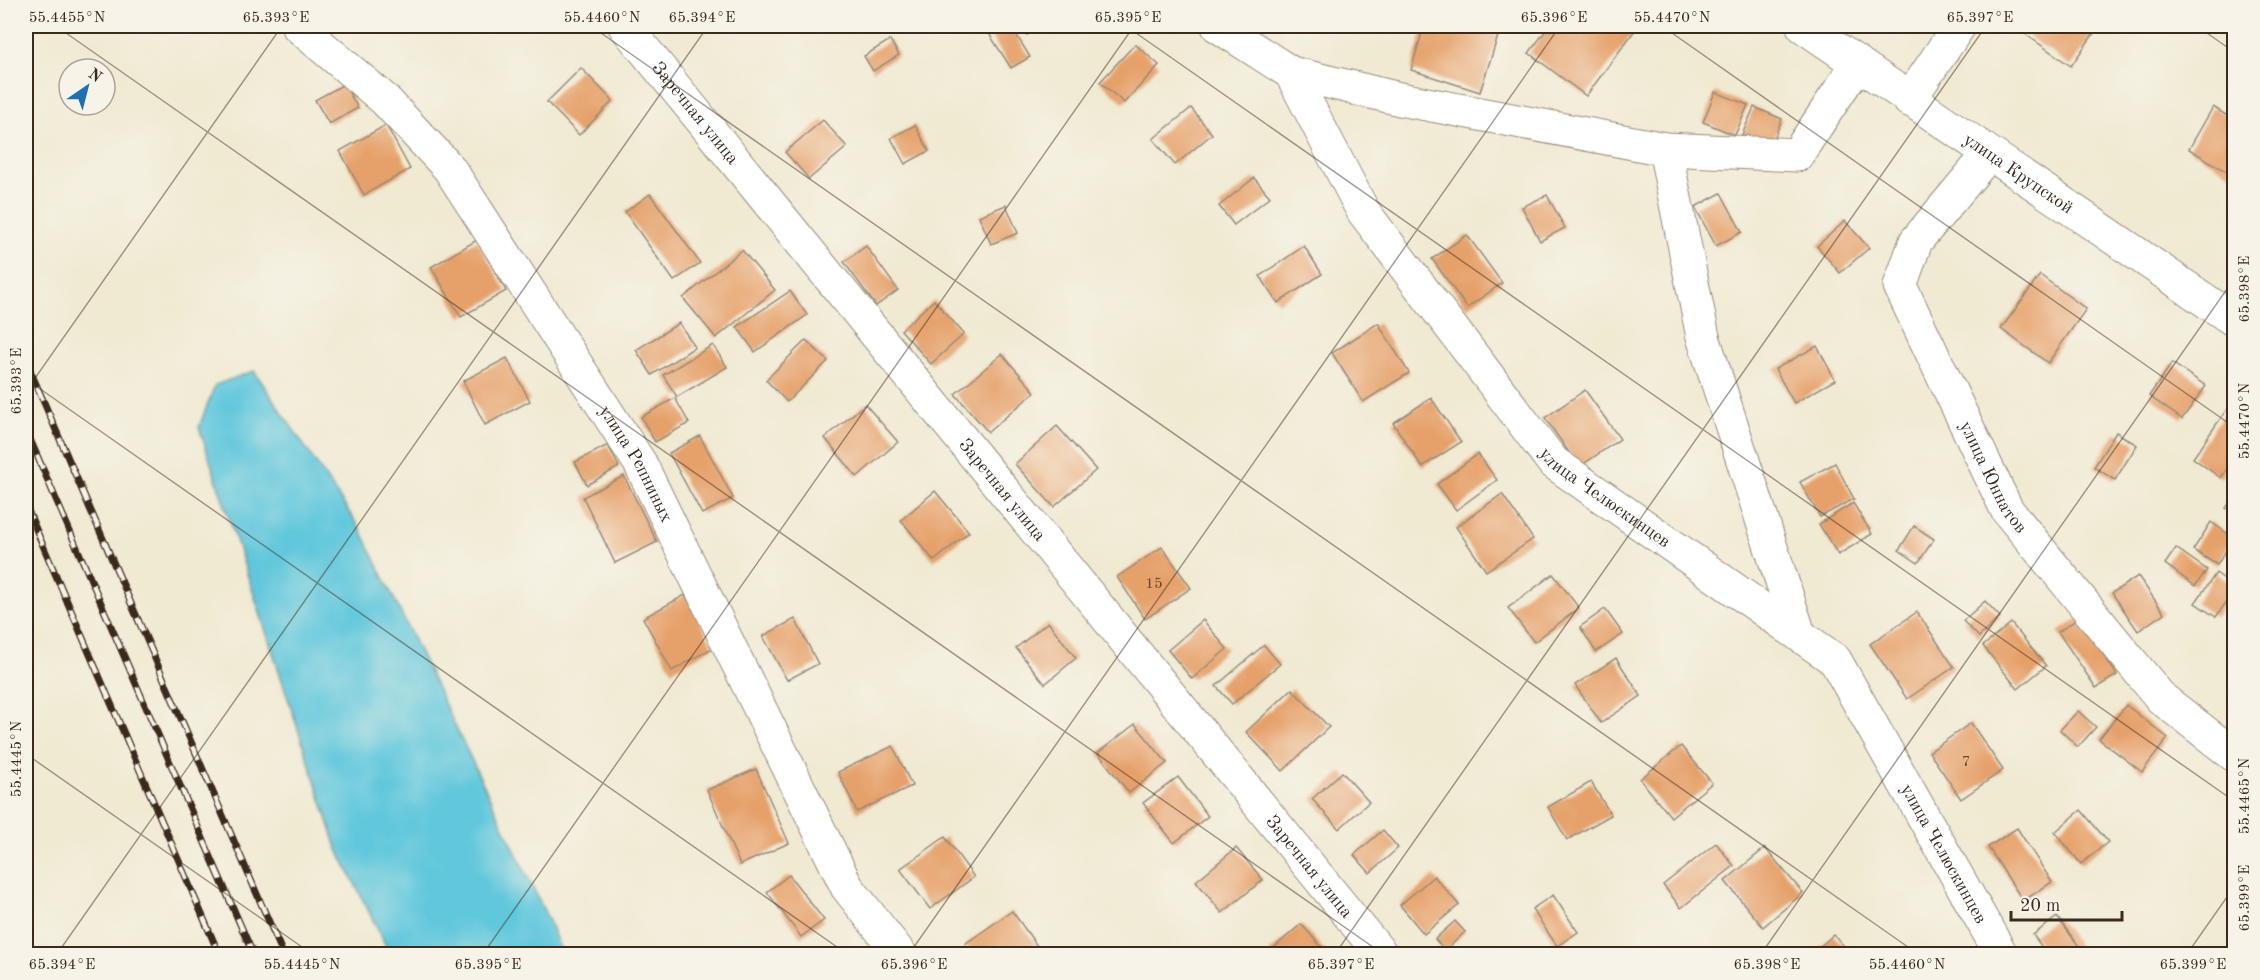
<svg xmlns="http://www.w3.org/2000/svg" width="2260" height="980" viewBox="0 0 2260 980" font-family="'Old Standard TT',serif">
	<rect width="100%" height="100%" fill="#f7f3e8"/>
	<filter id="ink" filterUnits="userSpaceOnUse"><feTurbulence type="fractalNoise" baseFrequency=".0167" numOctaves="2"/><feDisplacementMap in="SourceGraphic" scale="12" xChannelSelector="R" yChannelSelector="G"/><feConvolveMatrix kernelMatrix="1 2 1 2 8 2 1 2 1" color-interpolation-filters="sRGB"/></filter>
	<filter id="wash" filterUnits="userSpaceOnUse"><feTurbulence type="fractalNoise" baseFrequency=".008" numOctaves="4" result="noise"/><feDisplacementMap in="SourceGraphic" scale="24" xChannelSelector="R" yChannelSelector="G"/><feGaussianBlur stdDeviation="1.35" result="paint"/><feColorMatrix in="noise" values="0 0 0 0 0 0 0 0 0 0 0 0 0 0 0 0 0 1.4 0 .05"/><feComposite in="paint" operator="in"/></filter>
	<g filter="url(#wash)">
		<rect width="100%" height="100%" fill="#f0ead2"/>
		<polygon fill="#60c7dc" stroke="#4e787d" stroke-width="1.5" points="254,371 361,530 549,921 562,954 390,954 337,848 199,427 215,385"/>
		<g id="blocks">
			<g fill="#e6a16b">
				<polygon points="998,26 1011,26 1030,57 1011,68 988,32"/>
				<polygon points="1020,26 1039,26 1027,35"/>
				<polygon points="1424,26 1464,26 1498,36 1480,92 1411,70"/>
				<polygon points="1549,26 1638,26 1586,96 1529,53"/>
				<polygon points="2021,26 2099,26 2071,66 2018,29"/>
				<polygon points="890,40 899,55 873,71 864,56"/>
				<polygon points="1135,44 1159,65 1124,103 1100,82"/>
				<polygon points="581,68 613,101 579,135 547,102"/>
				<polygon points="344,84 358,108 329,124 315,100"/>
				<polygon points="1715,92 1748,105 1735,135 1703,122"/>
				<polygon points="1754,107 1782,119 1771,146 1742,135"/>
				<polygon points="2213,107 2234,120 2234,170 2232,175 2189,149"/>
				<polygon points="1191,108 1212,134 1175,165 1153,139"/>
				<polygon points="823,120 847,147 809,179 785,152"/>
				<polygon points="386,125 410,169 364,195 340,151"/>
				<polygon points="915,125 929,151 905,164 891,138"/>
				<polygon points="1254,178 1270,197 1234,225 1219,206"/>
				<polygon points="1721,193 1742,232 1716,246 1695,207"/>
				<polygon points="650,194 700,263 674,281 625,212"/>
				<polygon points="1547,195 1565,228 1540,241 1522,207"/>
				<polygon points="1006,205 1018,233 991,244 979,216"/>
				<polygon points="1845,221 1869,248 1840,273 1817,246"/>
				<polygon points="1467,235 1502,283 1467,308 1432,259"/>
				<polygon points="477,240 506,291 461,317 431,267"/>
				<polygon points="866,246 898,290 876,306 844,262"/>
				<polygon points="1304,246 1322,274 1278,303 1260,276"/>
				<polygon points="742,250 775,290 716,338 683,298"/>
				<polygon points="2040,275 2086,309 2048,363 2001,329"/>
				<polygon points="790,291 807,315 755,352 737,327"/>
				<polygon points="934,300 964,334 931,364 901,330"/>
				<polygon points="679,323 695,347 652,375 636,350"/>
				<polygon points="1378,323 1409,373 1363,402 1332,353"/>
				<polygon points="806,340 828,361 787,402 766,380"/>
				<polygon points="713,345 727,367 677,397 663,375"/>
				<polygon points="1817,346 1835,380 1794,403 1775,369"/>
				<polygon points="1002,354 1035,392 988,432 955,394"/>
				<polygon points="507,358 530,401 485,425 463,381"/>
				<polygon points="2172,363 2206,386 2182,419 2149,396"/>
				<polygon points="1585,390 1620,439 1579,467 1545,418"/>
				<polygon points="675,398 689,423 655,442 641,417"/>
				<polygon points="1431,398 1461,442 1422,467 1393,423"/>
				<polygon points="865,404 898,442 857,477 825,438"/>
				<polygon points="2227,409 2234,414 2234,458 2221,478 2193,458"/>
				<polygon points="1057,426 1096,470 1054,507 1015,464"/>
				<polygon points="2116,432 2137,445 2115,480 2094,467"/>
				<polygon points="700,436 733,498 702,514 669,453"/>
				<polygon points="608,445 619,467 587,485 575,462"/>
				<polygon points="1478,454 1497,480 1456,510 1437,484"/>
				<polygon points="1835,463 1854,499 1820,517 1800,482"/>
				<polygon points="624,476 657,542 615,563 583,497"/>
				<polygon points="935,491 969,532 934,561 901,520"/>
				<polygon points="1502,494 1533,539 1486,571 1456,527"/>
				<polygon points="2234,497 2234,514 2226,508"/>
				<polygon points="1853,503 1872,534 1838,555 1819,524"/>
				<polygon points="2211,522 2234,538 2217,565 2193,550"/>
				<polygon points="1914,526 1934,539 1918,563 1899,550"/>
				<polygon points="1162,547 1191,588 1145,619 1117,577"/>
				<polygon points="2176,548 2207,570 2195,586 2165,564"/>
				<polygon points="2216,573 2234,586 2234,591 2216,617 2195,603"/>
				<polygon points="1553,574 1579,608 1534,642 1508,608"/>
				<polygon points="2138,576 2164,613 2138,631 2112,593"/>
				<polygon points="685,595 714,647 672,671 643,618"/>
				<polygon points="1985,601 2000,617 1979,637 1963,621"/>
				<polygon points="1605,609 1623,634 1596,652 1580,627"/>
				<polygon points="1917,612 1954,667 1907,699 1870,644"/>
				<polygon points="2079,618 2117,675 2096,688 2058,632"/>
				<polygon points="795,619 818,664 787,680 763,636"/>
				<polygon points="1203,620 1227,649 1192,679 1168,650"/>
				<polygon points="1048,622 1076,658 1045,684 1016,648"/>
				<polygon points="2011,623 2046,666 2018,689 1983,646"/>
				<polygon points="1264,645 1280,664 1232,704 1216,686"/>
				<polygon points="1616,658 1641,696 1601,723 1575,685"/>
				<polygon points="1292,689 1329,727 1283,771 1246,732"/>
				<polygon points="2126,705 2168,738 2142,772 2099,739"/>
				<polygon points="2078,711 2096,727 2078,747 2060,730"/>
				<polygon points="2234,716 2234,731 2227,726"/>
				<polygon points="1971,723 2003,770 1961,799 1929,752"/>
				<polygon points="1135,724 1167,763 1129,793 1098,753"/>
				<polygon points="893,746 912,786 857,812 838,772"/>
				<polygon points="1681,746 1712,783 1671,817 1640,779"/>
				<polygon points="756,769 789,843 740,865 707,790"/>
				<polygon points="1342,772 1369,802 1339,829 1312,799"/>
				<polygon points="1178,777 1208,816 1174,843 1143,803"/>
				<polygon points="1591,782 1611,815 1567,840 1548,807"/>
				<polygon points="2081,810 2108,842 2081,864 2055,832"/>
				<polygon points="2017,828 2052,882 2023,901 1988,847"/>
				<polygon points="1383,830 1398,848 1370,873 1354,855"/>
				<polygon points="945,837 974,877 930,909 900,869"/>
				<polygon points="1716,843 1734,866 1681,908 1663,885"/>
				<polygon points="1236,848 1263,880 1222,913 1196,881"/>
				<polygon points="1765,848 1803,893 1763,927 1725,881"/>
				<polygon points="789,875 824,920 801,937 767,892"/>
				<polygon points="1434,876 1459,905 1424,934 1400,905"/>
				<polygon points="1553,895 1578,932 1557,946 1532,909"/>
				<polygon points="1012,911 1040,950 1033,954 972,954 965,944"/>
				<polygon points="2057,917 2085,954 2047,954 2033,935"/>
				<polygon points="1455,921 1465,932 1445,951 1435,939"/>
				<polygon points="1301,924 1328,954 1267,954"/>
				<polygon points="1833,935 1852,954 1812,954"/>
			</g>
		</g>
	</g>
	<g filter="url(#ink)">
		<use href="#blocks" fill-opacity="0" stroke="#968a78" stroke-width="1.5"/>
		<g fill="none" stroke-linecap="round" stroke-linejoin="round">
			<g stroke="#968a78" stroke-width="35">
				<g id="minor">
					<path id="s1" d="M298,26L385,100L449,168L640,463L847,887L900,954"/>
					<path id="s2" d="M625,26L1381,954"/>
					<path id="s3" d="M1218,26L1291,73L1363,211L1553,462L1835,660L2001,954"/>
					<path id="s4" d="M1803,26L2234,320"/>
					<polyline points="1291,73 1400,99 1665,149 1797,155 1858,63"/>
					<polyline points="1909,100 1959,26"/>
					<polyline points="1665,149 1703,337 1799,634"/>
					<path id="s5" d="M1989,154L1916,241L1900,286L2007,510L2161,698L2234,755"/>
				</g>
			</g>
			<use href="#minor" stroke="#fff" stroke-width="33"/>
			<g stroke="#3b2a1e" stroke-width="7">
				<g id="rail">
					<polyline points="26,361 283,954"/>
					<polyline points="26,430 253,954"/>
					<polyline points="26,506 219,954"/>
				</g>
			</g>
			<use href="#rail" stroke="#f7f3e8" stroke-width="4.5" stroke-dasharray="14" stroke-linecap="butt"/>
		</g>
	</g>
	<path fill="none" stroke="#3b2a1e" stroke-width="1.5" stroke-opacity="0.45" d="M56,26L1383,954M591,26L1918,954M1126,26L2234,801M1662,26L2234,427M2197,26L2234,52M26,379L847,954M26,391L282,26M26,754L312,954M57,954L708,26M483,954L1134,26M909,954L1560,26M1335,954L1986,26M1761,954L2234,279M2187,954L2234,887"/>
	<g text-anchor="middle" stroke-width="6" stroke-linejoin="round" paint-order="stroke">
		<g font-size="15" fill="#664831">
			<text x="1154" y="588">15</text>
			<text x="1966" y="766">7</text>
		</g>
		<g font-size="18" fill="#3b2a1e" stroke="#f7f3e8">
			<text dy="6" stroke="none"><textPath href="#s2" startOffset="112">Заречная улица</textPath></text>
			<text dy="6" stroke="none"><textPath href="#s4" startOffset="261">улица Крупской</textPath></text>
			<text dy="6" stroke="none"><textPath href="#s1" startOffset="558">улица Репниных</textPath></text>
			<text dy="6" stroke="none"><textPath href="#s5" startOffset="374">улица Юннатов</textPath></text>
			<text dy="6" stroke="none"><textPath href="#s2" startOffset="598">Заречная улица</textPath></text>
			<text dy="6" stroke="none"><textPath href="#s3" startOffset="620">улица Челюскинцев</textPath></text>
			<text dy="6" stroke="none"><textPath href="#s3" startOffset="1124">улица Челюскинцев</textPath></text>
			<text dy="6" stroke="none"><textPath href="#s2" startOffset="1084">Заречная улица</textPath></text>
		</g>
	</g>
	<rect width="2260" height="980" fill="none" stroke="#f7f3e8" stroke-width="66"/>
	<g transform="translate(87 87) rotate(35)"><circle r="28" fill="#f7f3e8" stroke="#aca397" stroke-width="1.5"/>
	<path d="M0-4.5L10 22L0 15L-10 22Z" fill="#1f6fb2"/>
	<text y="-9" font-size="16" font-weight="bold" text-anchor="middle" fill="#3b2a1e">N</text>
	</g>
	<path d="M2011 911v9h111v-9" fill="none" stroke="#3b2a1e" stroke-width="3"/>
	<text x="2020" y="911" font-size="18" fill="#3b2a1e" stroke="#f7f3e8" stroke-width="4.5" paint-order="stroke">20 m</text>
	<rect x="33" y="33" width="2194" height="914" fill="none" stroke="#3b2a1e" stroke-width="2"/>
	<g font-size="15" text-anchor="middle" fill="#3b2a1e">
		<text x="67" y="22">55.4455°N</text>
		<text x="276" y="22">65.393°E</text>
		<text x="602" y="22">55.4460°N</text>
		<text x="702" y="22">65.394°E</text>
		<text x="1128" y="22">65.395°E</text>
		<text x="1554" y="22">65.396°E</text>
		<text x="1672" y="22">55.4470°N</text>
		<text x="1980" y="22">65.397°E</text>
		<text transform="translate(2244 289) rotate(-90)" y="5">65.398°E</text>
		<text transform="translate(16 381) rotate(-90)" y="5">65.393°E</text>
		<text transform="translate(2244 421) rotate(-90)" y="5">55.4470°N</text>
		<text transform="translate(16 759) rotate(-90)" y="5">55.4445°N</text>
		<text transform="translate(2244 796) rotate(-90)" y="5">55.4465°N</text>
		<text transform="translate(2244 898) rotate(-90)" y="5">65.399°E</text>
		<text x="62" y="969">65.394°E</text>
		<text x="302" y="969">55.4445°N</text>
		<text x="488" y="969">65.395°E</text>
		<text x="914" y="969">65.396°E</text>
		<text x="1341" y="969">65.397°E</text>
		<text x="1767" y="969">65.398°E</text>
		<text x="1907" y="969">55.4460°N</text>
		<text x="2193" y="969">65.399°E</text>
	</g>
</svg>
